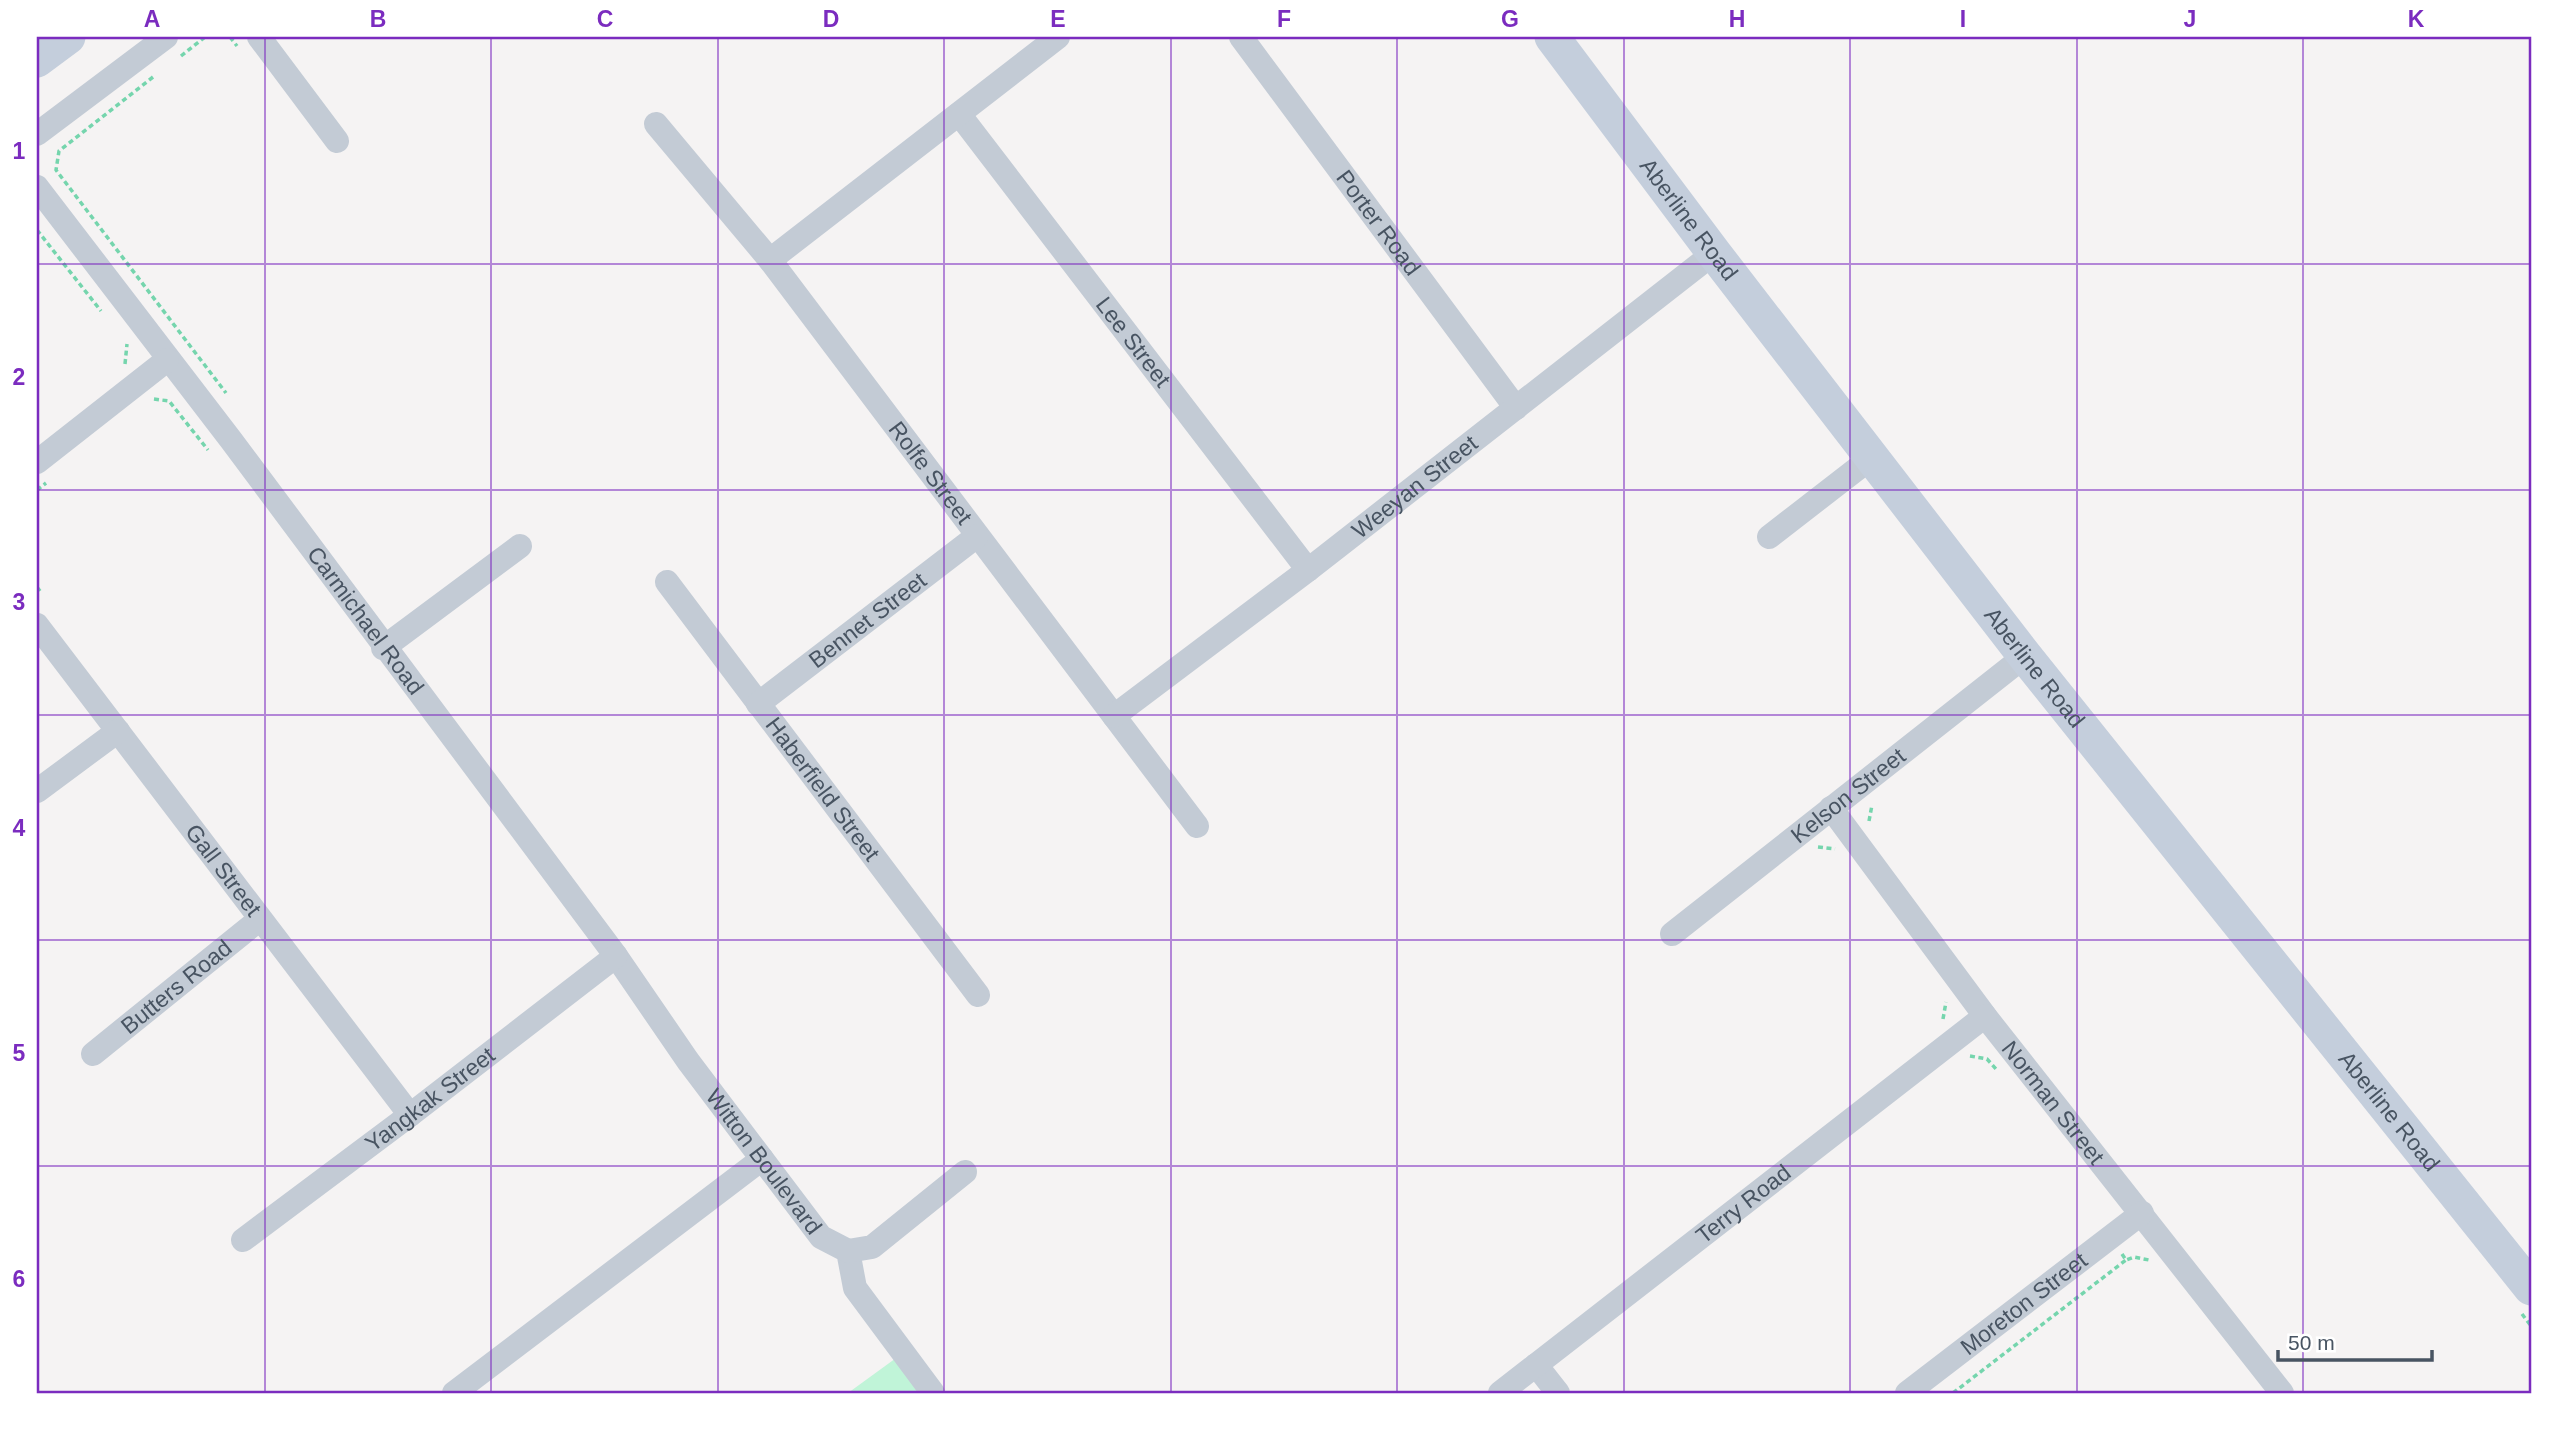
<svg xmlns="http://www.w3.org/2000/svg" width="2568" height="1430" viewBox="0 0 2568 1430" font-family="Arial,sans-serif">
	<rect width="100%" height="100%" fill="#f5f3f3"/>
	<polygon fill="#c0f4d8" points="903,1353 933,1393 848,1393"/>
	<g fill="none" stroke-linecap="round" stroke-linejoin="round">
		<g stroke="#75d5ad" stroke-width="3.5" stroke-dasharray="5 3.5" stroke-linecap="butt">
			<polyline points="230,37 237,46"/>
			<polyline points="181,56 205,37"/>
			<polyline points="153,77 59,151 56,170 226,393"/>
			<polyline points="37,230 101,311"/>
			<polyline points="125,364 127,344"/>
			<polyline points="154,399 169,401 208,450"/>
			<polyline points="37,490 46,483"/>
			<polyline points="37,587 40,591"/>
			<polyline points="1869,821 1872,805"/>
			<polyline points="1818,847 1835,849"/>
			<polyline points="1943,1019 1946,1002"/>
			<polyline points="1970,1056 1987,1059 1996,1069"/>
			<polyline points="2122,1254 2126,1260 2134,1257 2149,1260"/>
			<polyline points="2522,1314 2531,1326"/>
			<polyline points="1953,1393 2126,1260"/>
		</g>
		<g stroke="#c3cbd5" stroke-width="24">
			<polyline points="259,37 337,141"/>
			<path id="s1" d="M1241,37L1516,408"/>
			<path id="s2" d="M959,114L1308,570"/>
			<path id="s3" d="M656,124L770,260L1197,826"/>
			<polyline points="37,134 166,37"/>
			<path id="s4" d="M37,187L231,440L616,956L688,1061L821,1237L848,1251L855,1288L933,1393"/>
			<polyline points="770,260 1058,37"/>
			<polyline points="37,462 167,360"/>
			<polyline points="1769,537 1871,458"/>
			<path id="s5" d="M667,582L978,995"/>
			<path id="s6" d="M37,625L410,1115"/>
			<polyline points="383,648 520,546"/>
			<path id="s7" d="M758,704L977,536"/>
			<path id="s8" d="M1114,716L1308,570L1714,253"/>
			<polyline points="37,791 118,731"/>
			<path id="s9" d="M1831,808L1985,1016L2282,1393"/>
			<path id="s10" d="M1672,934L2025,656"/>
			<path id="s11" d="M93,1054L260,919"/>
			<path id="s12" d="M243,1240L410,1115L616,956"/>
			<polyline points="848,1251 872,1247 965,1172"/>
			<polyline points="1536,1365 1558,1393"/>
			<polyline points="454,1393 762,1159"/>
			<path id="s13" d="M1500,1393L1985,1016"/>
			<path id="s14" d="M1907,1393L2142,1213"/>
		</g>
		<g stroke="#c4cedc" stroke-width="35">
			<path id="s15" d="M1552,37L1714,253L2025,656L2531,1288"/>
			<polyline points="37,60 68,37"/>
		</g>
	</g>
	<path fill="none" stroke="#7b2cbf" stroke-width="2" stroke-opacity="0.55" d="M265,37V1393M491,37V1393M718,37V1393M944,37V1393M1171,37V1393M1397,37V1393M1624,37V1393M1850,37V1393M2077,37V1393M2303,37V1393M37,264H2531M37,490H2531M37,715H2531M37,940H2531M37,1166H2531"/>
	<g text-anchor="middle" stroke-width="5" stroke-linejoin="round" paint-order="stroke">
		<g font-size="23" fill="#485462" stroke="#fff">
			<text dy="8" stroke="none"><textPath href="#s15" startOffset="228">Aberline Road</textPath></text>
			<text dy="8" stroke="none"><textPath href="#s1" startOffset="231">Porter Road</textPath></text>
			<text dy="8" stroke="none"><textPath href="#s2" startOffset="287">Lee Street</textPath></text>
			<text dy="8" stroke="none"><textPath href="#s3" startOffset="444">Rolfe Street</textPath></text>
			<text dy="8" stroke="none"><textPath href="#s8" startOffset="378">Weeyan Street</textPath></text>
			<text dy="8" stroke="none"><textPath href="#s7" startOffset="138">Bennet Street</textPath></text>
			<text dy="8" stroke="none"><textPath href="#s4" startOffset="544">Carmichael Road</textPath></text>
			<text dy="8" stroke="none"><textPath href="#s15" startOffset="794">Aberline Road</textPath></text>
			<text dy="8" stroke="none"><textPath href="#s5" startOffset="259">Haberfield Street</textPath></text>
			<text dy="8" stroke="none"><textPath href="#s10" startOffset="224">Kelson Street</textPath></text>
			<text dy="8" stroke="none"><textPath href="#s6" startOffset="308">Gall Street</textPath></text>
			<text dy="8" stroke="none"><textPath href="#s11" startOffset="107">Butters Road</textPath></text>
			<text dy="8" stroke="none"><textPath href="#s12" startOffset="234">Yangkak Street</textPath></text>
			<text dy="8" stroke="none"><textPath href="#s9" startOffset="369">Norman Street</textPath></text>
			<text dy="8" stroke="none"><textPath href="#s15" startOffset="1362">Aberline Road</textPath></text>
			<text dy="8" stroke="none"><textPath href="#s4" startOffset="1216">Witton Boulevard</textPath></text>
			<text dy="8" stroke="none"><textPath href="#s13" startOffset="308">Terry Road</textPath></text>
			<text dy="8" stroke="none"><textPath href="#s14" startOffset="147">Moreton Street</textPath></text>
		</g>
	</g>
	<rect width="2568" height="1430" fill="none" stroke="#ffffff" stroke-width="77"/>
	<path d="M2278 1350v10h154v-10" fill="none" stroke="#485462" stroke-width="3.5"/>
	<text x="2288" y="1350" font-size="21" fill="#485462" stroke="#ffffff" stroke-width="5" paint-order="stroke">50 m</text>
	<rect x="38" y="38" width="2492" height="1354" fill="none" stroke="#7b2cbf" stroke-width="2.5"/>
	<g font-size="23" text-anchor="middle" font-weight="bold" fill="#7b2cbf">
		<text x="152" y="27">A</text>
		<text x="378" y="27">B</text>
		<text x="605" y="27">C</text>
		<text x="831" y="27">D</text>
		<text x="1058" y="27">E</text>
		<text x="1284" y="27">F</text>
		<text x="1510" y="27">G</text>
		<text x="1737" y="27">H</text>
		<text x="1963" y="27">I</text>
		<text x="2190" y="27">J</text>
		<text x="2416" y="27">K</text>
		<text x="19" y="159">1</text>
		<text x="19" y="385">2</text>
		<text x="19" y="610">3</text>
		<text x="19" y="836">4</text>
		<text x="19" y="1061">5</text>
		<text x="19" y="1287">6</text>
	</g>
</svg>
